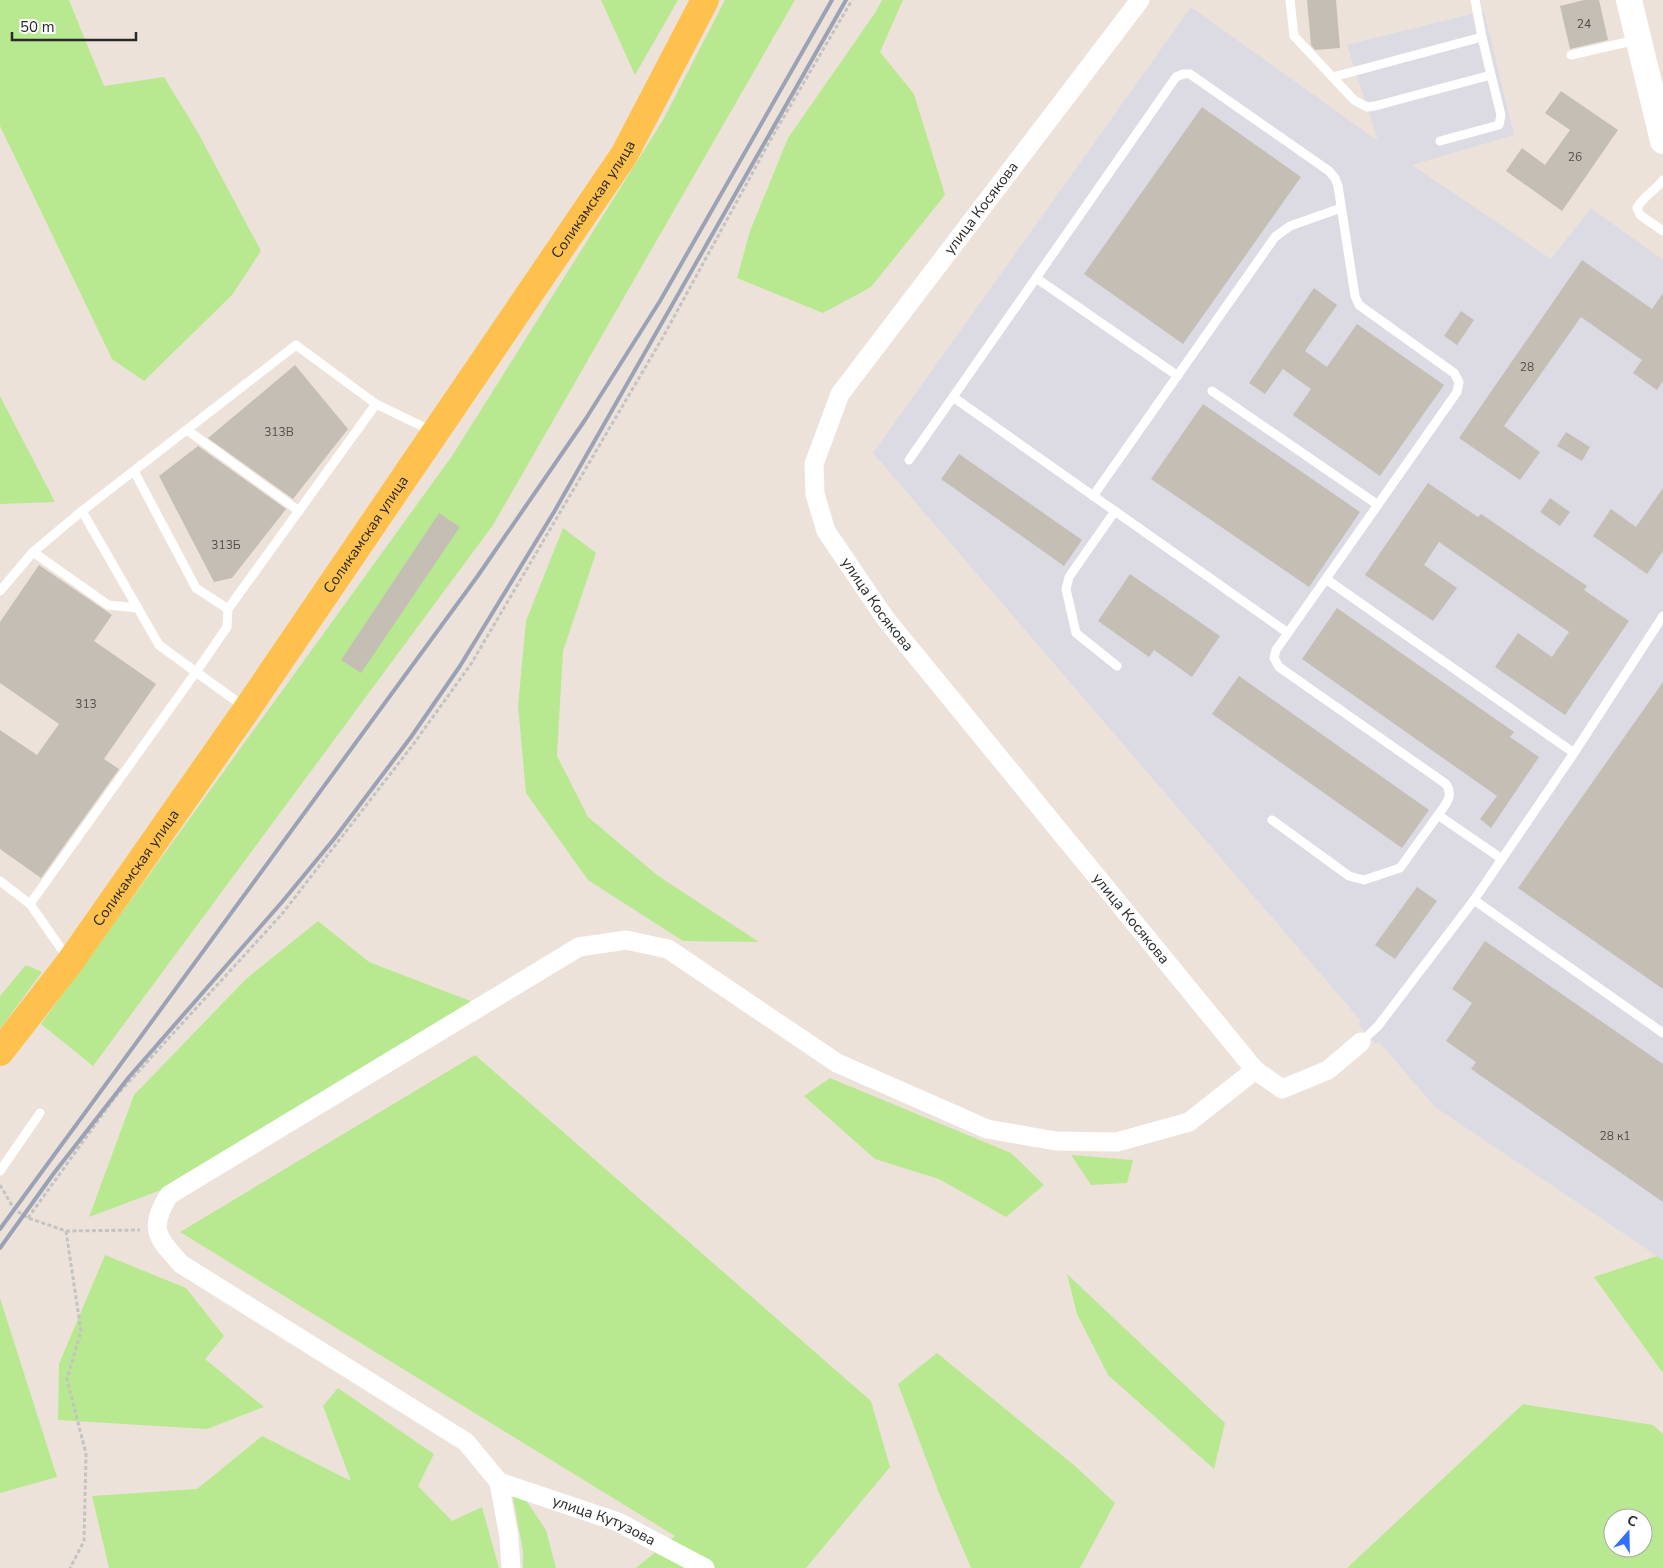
<svg xmlns="http://www.w3.org/2000/svg" width="1663" height="1568" viewBox="0 0 1663 1568" font-family="'Nunito Sans',sans-serif">
	<rect width="100%" height="100%" fill="#ede2d9"/>
	<polygon fill="#dcdbe4" points="1191,7 1378,141 1347,45 1484,11 1514,135 1412,165 1551,259 1591,208 1663,260 1663,1260 1435,1107 1379,1042 1376,1044 1358,1024 1361,1021 873,453"/>
	<g fill="#b8e990" fill-rule="evenodd">
		<polygon points="0,0 69,0 104,86 164,77 197,131 261,251 232,295 144,381 112,359 0,126"/>
		<polygon points="601,0 678,0 635,75"/>
		<polygon points="725,0 795,0 493,525 93,1066 41,1024 452,456 663,120"/>
		<polygon points="882,0 903,0 880,52 914,94 945,195 871,287 823,313 737,278 750,231 788,138 875,13"/>
		<polygon points="0,396 55,502 0,504"/>
		<polygon points="563,528 596,553 563,651 557,756 588,817 657,875 759,942 683,941 588,880 526,793 518,706 526,621"/>
		<polygon points="318,921 369,962 473,1002 177,1184 89,1217 134,1095 246,979"/>
		<polygon points="26,965 42,972 0,1029 0,996"/>
		<polygon points="475,1055 871,1401 890,1467 806,1568 636,1568 675,1536 180,1232"/>
		<polygon points="830,1078 1011,1153 1044,1185 1006,1217 939,1179 875,1159 804,1096"/>
		<polygon points="1071,1155 1133,1160 1127,1183 1091,1185"/>
		<polygon points="105,1255 186,1288 224,1336 205,1359 264,1407 207,1429 58,1420 59,1364"/>
		<polygon points="1657,1256 1663,1260 1663,1373 1594,1277"/>
		<polygon points="1067,1274 1225,1423 1214,1469 1108,1375 1077,1314"/>
		<polygon points="0,1298 57,1477 0,1493"/>
		<polygon points="937,1353 1075,1466 1115,1503 1080,1568 971,1568 939,1493 898,1384"/>
		<polygon points="338,1388 434,1454 418,1486 452,1521 482,1507 499,1568 109,1568 92,1496 197,1489 262,1436 351,1481 323,1406"/>
		<path d="M1523,1404L1653,1425L1663,1434V1568H1347ZM1613,1518H1643V1548H1613Z"/>
		<polygon points="509,1475 546,1530 556,1568 523,1568 523,1551"/>
	</g>
	<g fill="#c4beb5">
		<polygon points="1307,0 1336,0 1340,48 1315,50 1311,45"/>
		<polygon points="1584,0 1599,0 1608,40 1570,49 1560,6"/>
		<polygon points="1561,91 1618,130 1562,211 1506,171 1522,148 1545,165 1570,130 1545,113"/>
		<polygon points="1202,107 1301,177 1183,344 1084,274"/>
		<polygon points="1582,260 1652,309 1663,293 1663,381 1657,390 1633,373 1642,360 1581,317 1504,426 1540,452 1520,480 1459,438"/>
		<polygon points="1314,288 1337,305 1305,351 1327,367 1357,324 1444,385 1380,476 1293,415 1311,389 1283,369 1265,394 1249,383"/>
		<polygon points="1461,311 1474,320 1457,345 1444,336"/>
		<polygon points="295,365 348,429 293,499 208,438"/>
		<polygon points="1203,404 1360,512 1309,587 1151,479"/>
		<polygon points="1566,432 1590,447 1582,461 1557,446"/>
		<polygon points="198,446 286,509 232,578 214,582 159,476"/>
		<polygon points="959,454 1082,540 1064,566 941,479"/>
		<polygon points="1428,483 1478,517 1481,514 1587,586 1584,590 1629,621 1565,715 1495,667 1518,633 1552,657 1569,632 1439,542 1424,565 1457,588 1433,621 1365,575"/>
		<polygon points="1663,488 1663,551 1647,574 1593,536 1611,509 1636,527"/>
		<polygon points="1550,498 1570,512 1560,526 1540,512"/>
		<polygon points="439,513 460,527 361,673 341,660"/>
		<polygon points="39,565 112,615 94,641 156,684 104,759 119,769 41,878 0,849 0,730 37,755 59,724 0,683 0,622"/>
		<polygon points="1130,574 1220,636 1192,677 1154,650 1149,657 1098,621"/>
		<polygon points="1337,608 1514,732 1510,737 1539,757 1491,828 1480,819 1497,796 1302,659"/>
		<polygon points="1239,676 1429,810 1402,848 1212,714"/>
		<polygon points="1663,682 1663,989 1518,888"/>
		<polygon points="1417,887 1437,901 1395,959 1375,945"/>
		<polygon points="1485,941 1663,1064 1663,1202 1471,1069 1476,1062 1446,1041 1472,1003 1452,989"/>
	</g>
	<g fill="none" stroke-linecap="round" stroke-linejoin="round">
		<g stroke="#c3c3c3" stroke-width="3" stroke-dasharray="4 2.5" stroke-linecap="butt">
			<polyline points="0,1185 14,1209 28,1218 66,1231 140,1230"/>
			<polyline points="28,1218 115,1097 282,914 412,746 471,664 663,337 772,137 852,0"/>
			<polyline points="66,1231 81,1331 67,1379 86,1454 84,1541 70,1568"/>
		</g>
		<g stroke="#fff" stroke-width="9">
			<polyline points="1290,0 1294,36 1354,100 1367,107 1375,106 1491,75 1482,37 1333,77"/>
			<polyline points="1475,0 1482,37"/>
			<polyline points="1571,55 1636,40"/>
			<polyline points="1440,141 1499,125 1501,115 1491,75"/>
			<path d="M1663,180C1655,191 1643,196 1637,208L1640,215L1663,231"/>
			<polyline points="1036,278 1178,376"/>
			<polyline points="1212,391 1378,505"/>
			<path d="M953,397L1176,77L1183,74H1190L1329,171L1335,178L1338,186L1355,296L1359,305L1454,373L1459,382L1457,392L1276,650L1274,658L1279,667L1446,784C1454,796 1446,804 1438,815L1502,859"/>
			<polyline points="376,404 296,345 82,511 159,645 196,672 227,627 228,609 376,404 434,432"/>
			<polyline points="187,430 299,511"/>
			<polyline points="909,460 953,397 1288,633"/>
			<polyline points="134,471 196,588 228,609"/>
			<polyline points="1093,496 1275,237 1290,226 1341,208"/>
			<polyline points="1115,511 1069,577 1066,589 1076,633 1117,666"/>
			<polyline points="33,552 108,605 138,608"/>
			<polyline points="1326,579 1574,753"/>
			<polyline points="0,591 33,552 82,511"/>
			<polyline points="1663,616 1574,753 1474,900 1663,1033"/>
			<polyline points="1272,820 1349,876 1364,880 1400,868 1438,815"/>
			<polyline points="0,881 30,904 69,960"/>
			<polyline points="30,904 196,672 246,708"/>
			<polyline points="1361,1042 1378,1026 1474,900"/>
			<polyline points="0,1171 40,1113"/>
		</g>
		<g stroke="#fff" stroke-width="19">
			<path id="s1" d="M1140,0L840,394L814,464L815,494L826,531L885,618L1255,1070L1282,1089L1328,1070L1361,1042"/>
			<path id="s2" d="M499,1482L618,1522L705,1568"/>
			<path d="M511,1568L509,1537L499,1482L466,1442L181,1264C157,1237 148,1229 169,1195L579,947L626,940L668,949L837,1063L987,1129L1056,1141L1117,1142L1189,1122L1255,1070"/>
		</g>
		<polyline stroke="#fff" stroke-width="26" points="1629,0 1663,141"/>
		<path stroke="#fec14d" stroke-width="28" id="s3" d="M0,1052L70,962L247,709L624,155L705,0"/>
		<g stroke="#9ba2b6" stroke-width="4">
			<polyline points="0,1229 477,577 585,420 660,301 832,0"/>
			<polyline points="0,1248 54,1173 129,1077 282,902 334,839 411,737 460,666 554,512 846,0"/>
		</g>
	</g>
	<g text-anchor="middle" stroke-width="4.5" stroke-linejoin="round" paint-order="stroke">
		<g font-size="12" fill="#504e4c">
			<text x="1584" y="28">24</text>
			<text x="1575" y="161">26</text>
			<text x="1527" y="371">28</text>
			<text x="279" y="436">313В</text>
			<text x="226" y="549">313Б</text>
			<text x="86" y="708">313</text>
			<text x="1615" y="1140">28 к1</text>
		</g>
		<g font-size="15" fill="#292929" stroke="#fff">
			<text dy="5" stroke="none"><textPath href="#s3" startOffset="1039">Соликамская улица</textPath></text>
			<text transform="translate(981 208) rotate(-53)" y="5">улица Косякова</text>
			<text dy="5" stroke="none"><textPath href="#s3" startOffset="634">Соликамская улица</textPath></text>
			<text dy="5" stroke="none"><textPath href="#s1" startOffset="728">улица Косякова</textPath></text>
			<text dy="5" stroke="none"><textPath href="#s3" startOffset="229">Соликамская улица</textPath></text>
			<text dy="5" stroke="none"><textPath href="#s1" startOffset="1132">улица Косякова</textPath></text>
			<text dy="5" stroke="none"><textPath href="#s2" startOffset="112">улица Кутузова</textPath></text>
		</g>
	</g>
	<g transform="translate(1628 1533) rotate(20)"><circle r="24" fill="#ffffff" stroke="#a9a9a9"/>
	<path d="M0-4L9 19L0 12L-9 19Z" fill="#3470ff"/>
	<text y="-8" font-size="14" font-weight="bold" text-anchor="middle" fill="#292929">С</text>
	</g>
	<path d="M12 32v8h124v-8" fill="none" stroke="#292929" stroke-width="2.5"/>
	<text x="20" y="32" font-size="15" fill="#292929" stroke="#ffffff" stroke-width="4" paint-order="stroke">50 m</text>
</svg>
